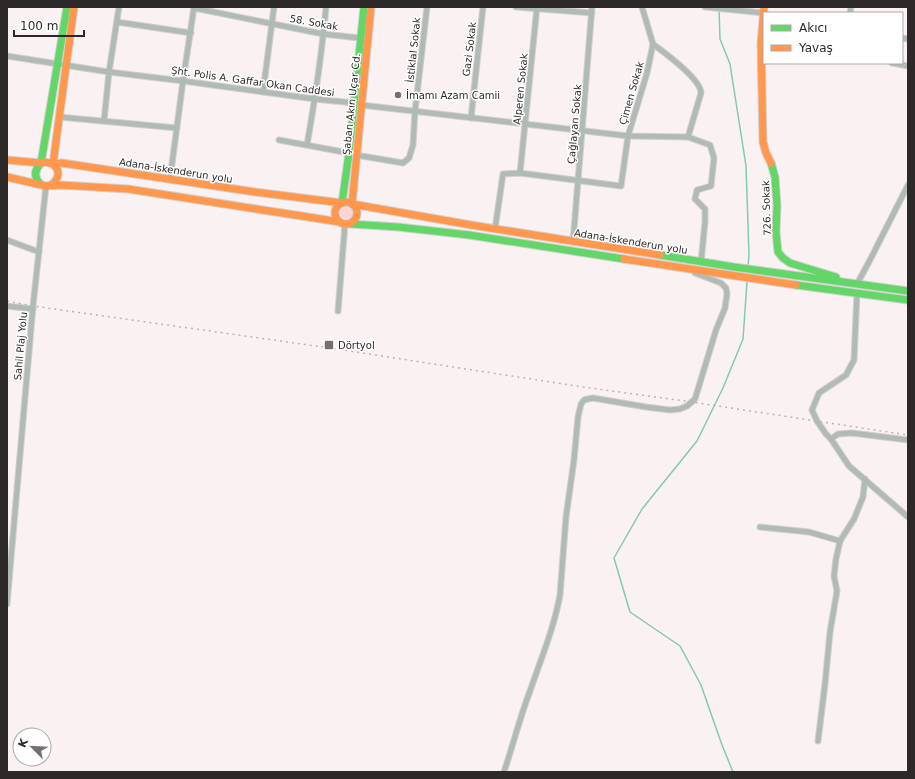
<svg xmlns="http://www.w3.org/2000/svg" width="915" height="779" viewBox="0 0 915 779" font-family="'DejaVu Sans',sans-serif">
	<rect width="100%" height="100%" fill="#faf2f2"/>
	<circle fill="#f7d6d5" cx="347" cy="212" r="7"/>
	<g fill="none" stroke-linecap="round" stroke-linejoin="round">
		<g stroke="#84caad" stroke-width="1.5">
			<polyline points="719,9 720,39 730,64 746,166 749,255 748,266"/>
			<polyline points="733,772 722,745 701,685 680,646 630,612 614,558 642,509 697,441 723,388 743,339 747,282"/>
		</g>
		<g stroke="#d4cfcf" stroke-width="7">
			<g id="street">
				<polyline points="516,7 592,13"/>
				<polyline points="705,7 764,13"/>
				<polyline points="194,8 323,34 360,38"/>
				<polyline points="850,13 851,7"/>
				<polyline points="117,22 191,33"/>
				<polyline points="902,38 908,39"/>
				<path d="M7,56L109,72L183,81L315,99L354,103L361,105L628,136L688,137L701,93C701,79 665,53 653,44"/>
				<polyline points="892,63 908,66"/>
				<polyline points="263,92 274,7"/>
				<polyline points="59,117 177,128"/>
				<polyline points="471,118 483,7"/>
				<polyline points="104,121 109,72 119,7"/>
				<polyline points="688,137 710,145 714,158 711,186 697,190 695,199 705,209 705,222 701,262"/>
				<polyline points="279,140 349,153"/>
				<path d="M307,145C315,99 322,53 326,7"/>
				<polyline points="356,155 403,163 409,158 413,145 415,111 427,7"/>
				<polyline points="520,173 537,7"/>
				<polyline points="170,179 183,81 194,7"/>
				<polyline points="495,229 503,174 520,173 621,186 628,136 647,73 653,44 642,7"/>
				<polyline points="7,240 39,252"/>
				<polyline points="573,242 592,7"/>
				<polyline points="857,284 870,260 908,185"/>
				<polyline points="857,293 854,360 846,375 819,393 812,410 817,421 826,434 831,439 849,466 908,517"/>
				<polyline points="7,306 33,309"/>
				<polyline points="338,311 345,224"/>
				<polyline points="831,439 838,434 852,433 908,440"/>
				<polyline points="760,527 809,532 840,541"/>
				<polyline points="7,604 33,306 46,186"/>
				<polyline points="818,741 825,684 830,632 837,591 834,576 836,559 840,541 854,519 863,497 865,479"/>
				<path d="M504,772C513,745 520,717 530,691C541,659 554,628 560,595L566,517L574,460L578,417L581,404L584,400L588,399L593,398L646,407L670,410L680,409L687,406L695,399L716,330L725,308L727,294L726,288L721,283L695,273"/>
			</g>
		</g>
		<g stroke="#d4cfcf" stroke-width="9">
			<g id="fast">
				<polyline points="41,163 67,7"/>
				<polyline points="771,163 775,177 777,205 776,232 778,252 783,258 790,263 836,277"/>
				<path d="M40,184C34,177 34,170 41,163"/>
				<polyline points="342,203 349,153 364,7"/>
				<polyline points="350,224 398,227 469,235 624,259"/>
				<polyline points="660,255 734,267 908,291"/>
				<polyline points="796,285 908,300"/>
			</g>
		</g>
		<g stroke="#d4cfcf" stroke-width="9">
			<g id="slow">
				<polyline points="764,7 761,44 763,142 766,153 771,163"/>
				<polyline points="7,160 41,163 45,162 53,164 62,163 255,192 342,203"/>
				<polyline points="53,164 74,7"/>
				<polyline points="7,177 46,186 60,185 128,189 340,222"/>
				<path d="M51,185C59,179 61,171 53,164"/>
				<circle cx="346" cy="213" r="11"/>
				<polyline points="352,204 371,7"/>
				<polyline points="352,204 471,225 660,255"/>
				<polyline points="624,259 796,285"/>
			</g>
		</g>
		<use href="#street" stroke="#b0bbb5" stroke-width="5"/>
		<use href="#fast" stroke="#63d668" stroke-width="7"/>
		<use href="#slow" stroke="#ff974d" stroke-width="7"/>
		<polyline stroke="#b4b7b5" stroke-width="1.5" stroke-dasharray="2 4" stroke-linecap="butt" points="7,301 33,306 330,348 583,387 685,401 908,435"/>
	</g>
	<g fill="#756f6f" stroke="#fff" stroke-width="1.5">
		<circle cx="398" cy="95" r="4"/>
		<rect x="324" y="340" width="10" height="10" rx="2"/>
	</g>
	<g text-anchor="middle" stroke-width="3" stroke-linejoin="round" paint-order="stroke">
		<g font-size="10" fill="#2e2929" stroke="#fff">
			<text transform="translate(314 22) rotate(10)" y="4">58. Sokak</text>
			<text transform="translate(469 49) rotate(-83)" y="4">Gazi Sokak</text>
			<text transform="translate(413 50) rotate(-84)" y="4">İstiklal Sokak</text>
			<text transform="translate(253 81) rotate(8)" y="4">Şht. Polis A. Gaffar Okan Caddesi</text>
			<text transform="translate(520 89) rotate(-84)" y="4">Alperen Sokak</text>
			<text transform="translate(631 93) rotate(-74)" y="4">Çimen Sokak</text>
			<text transform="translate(351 104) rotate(-84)" y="4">Şaban Akın Uçar Cd.</text>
			<text transform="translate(574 124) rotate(-85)" y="4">Çağlayan Sokak</text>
			<text transform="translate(176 170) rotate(9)" y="4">Adana-İskenderun yolu</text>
			<text transform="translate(766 208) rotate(-92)" y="4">726. Sokak</text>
			<text transform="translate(631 241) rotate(9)" y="4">Adana-İskenderun yolu</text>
			<text transform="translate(20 346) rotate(-85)" y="4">Sahil Plaj Yolu</text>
		</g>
		<g font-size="10" fill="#2e2929" stroke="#fff" text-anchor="start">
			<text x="406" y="99">İmamı Azam Camii</text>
			<text x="338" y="349">Dörtyol</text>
		</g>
	</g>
	<rect width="915" height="779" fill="none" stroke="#2e2929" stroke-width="16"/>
	<rect x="763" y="12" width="140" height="52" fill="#ffffff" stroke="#aba9a9"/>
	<rect x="771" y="25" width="20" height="6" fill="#63d668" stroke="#aba9a9"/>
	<text x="799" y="32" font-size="12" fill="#2e2929">Akıcı</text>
	<rect x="771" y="45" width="20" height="6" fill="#ff974d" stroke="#aba9a9"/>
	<text x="799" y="52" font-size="12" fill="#2e2929">Yavaş</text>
	<g transform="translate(32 747) rotate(294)"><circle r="19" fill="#ffffff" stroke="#aba9a9"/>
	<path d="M0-3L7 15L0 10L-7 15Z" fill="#756f6f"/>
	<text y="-6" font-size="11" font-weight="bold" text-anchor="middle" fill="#2e2929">K</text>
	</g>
	<path d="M14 30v6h70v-6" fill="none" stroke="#2e2929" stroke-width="2"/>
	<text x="20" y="30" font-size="12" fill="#2e2929" stroke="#ffffff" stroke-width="3" paint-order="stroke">100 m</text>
</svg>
